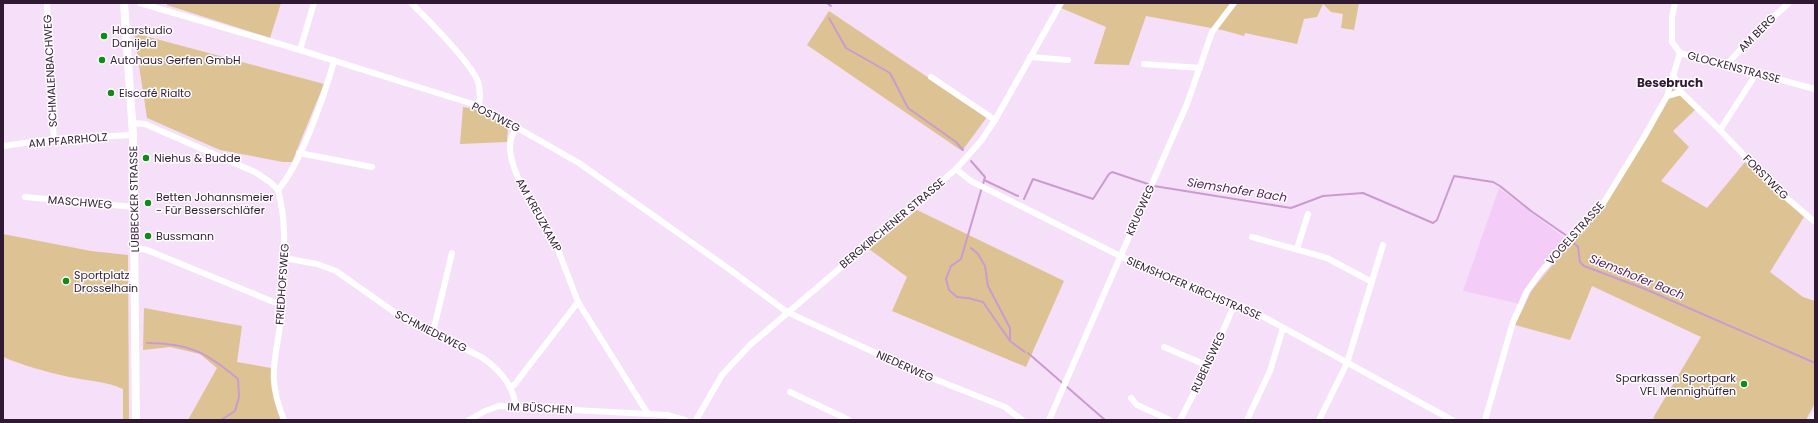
<svg xmlns="http://www.w3.org/2000/svg" width="1818" height="423" viewBox="0 0 1818 423" font-family="Poppins,sans-serif">
	<rect width="100%" height="100%" fill="#f6dff9"/>
	<polygon fill="#f3ccf7" points="1499,188 1571,243 1532,290 1525,305 1463,291"/>
	<g fill="#ddc393">
		<polygon points="167,3 281,3 270,38 167,5"/>
		<polygon points="1064,3 1359,3 1354,30 1341,28 1343,14 1331,12 1323,4 1317,17 1304,19 1297,44 1245,33 1244,36 1222,30 1146,16 1129,65 1094,64 1106,27 1061,8"/>
		<polygon points="829,11 987,117 962,151 807,45"/>
		<polygon points="134,33 324,84 292,162 283,162 220,150 147,118"/>
		<polygon points="1669,85 1695,110 1673,131 1689,147 1661,181 1707,208 1745,162 1804,217 1770,272 1803,297 1815,301 1815,403 1806,420 1657,420 1653,418 1701,337 1592,286 1570,340 1515,325 1532,290 1571,243 1570,241 1599,206 1643,137"/>
		<polygon points="463,107 475,109 508,126 507,142 460,144"/>
		<polygon points="917,210 1064,281 1026,367 892,311 907,277 869,249"/>
		<path d="M3,234L91,251L128,255L129,420H123V389C105,381 88,381 69,377C46,372 25,366 3,357Z"/>
		<polygon points="144,308 242,326 237,362 271,368 272,386 285,420 188,420 217,368 200,354 170,347 143,350"/>
	</g>
	<g fill="none" stroke-linecap="round" stroke-linejoin="round">
		<g stroke="#cb9bd0" stroke-width="2">
			<polyline points="827,3 831,6"/>
			<polyline points="829,18 846,48 890,73 908,108 956,142 963,150"/>
			<polyline points="971,161 985,177 961,259 951,266 946,279 949,290 957,297 968,298 983,302 1010,341 1025,352"/>
			<polyline points="984,180 1018,196"/>
			<polyline points="1024,199 1033,179 1093,199 1109,174 1112,172 1154,186 1291,208 1323,196 1363,193 1433,223 1437,220 1454,176 1493,182 1500,186 1531,211 1567,236 1578,247 1580,262 1584,266 1645,289 1815,363"/>
			<polyline points="971,248 978,254 985,266 988,286 1010,328 1010,340"/>
			<path d="M147,343C189,343 206,352 238,379L239,397L235,411L221,420"/>
			<polyline points="1028,353 1105,420"/>
		</g>
		<g stroke="#fff" stroke-width="6">
			<polyline points="47,3 51,107 54,139"/>
			<polyline points="140,3 300,50 479,106 579,163 729,269 787,312 919,373 1005,407 1022,420"/>
			<path d="M411,3C427,19 471,62 478,82C481,91 480,98 479,106"/>
			<polyline points="1675,3 1672,17 1672,42 1680,53 1815,89"/>
			<polyline points="300,50 314,3"/>
			<polyline points="1030,57 1068,60"/>
			<polyline points="1144,64 1200,68"/>
			<polyline points="1726,65 1760,29 1789,3"/>
			<polyline points="1673,74 1681,92"/>
			<polyline points="931,77 995,120"/>
			<polyline points="1667,96 1681,92 1720,130 1776,189 1815,222"/>
			<polyline points="132,123 145,124 161,131 255,172 270,182 278,190"/>
			<path d="M517,128C504,142 512,164 519,180L557,247L578,302L648,414"/>
			<polyline points="1720,130 1756,74"/>
			<polyline points="3,146 54,139 133,135"/>
			<polyline points="299,153 372,167"/>
			<polyline points="956,169 971,181 1120,256 1169,279 1251,310 1452,420"/>
			<polyline points="25,197 134,207"/>
			<polyline points="1252,237 1327,258 1372,282"/>
			<polyline points="135,248 147,250 281,305"/>
			<polyline points="1297,249 1308,214"/>
			<path d="M284,258L317,264L336,271L397,314L483,358C500,370 513,386 516,406"/>
			<polyline points="433,332 452,253"/>
			<polyline points="1164,347 1208,366"/>
			<polyline points="511,387 515,384 578,302"/>
			<polyline points="790,392 849,420"/>
			<polyline points="1131,398 1137,405 1170,420"/>
			<path d="M284,420C266,376 276,361 281,318C282,308 281,298 282,287C284,254 287,223 278,190C302,162 323,98 334,62"/>
			<polyline points="469,420 485,411 499,406 667,415 685,420"/>
			<polyline points="696,420 722,375 750,345 956,169 981,141 995,120 1061,3"/>
			<polyline points="1049,420 1187,104 1212,32 1234,3"/>
			<polyline points="1180,420 1208,366 1235,303"/>
			<polyline points="1247,420 1270,371 1283,328"/>
			<polyline points="1319,420 1347,363 1383,245"/>
			<polyline points="1485,420 1513,322 1527,291 1540,273 1567,242 1601,207 1644,137 1667,96 1680,53"/>
			<polyline points="1812,420 1815,415"/>
		</g>
		<polyline stroke="#fff" stroke-width="8" points="124,3 133,135 136,420"/>
	</g>
	<g fill="#0f8c16" stroke="#fff" stroke-width="1.5">
		<circle cx="104" cy="36" r="4"/>
		<circle cx="102" cy="60" r="4"/>
		<circle cx="111" cy="93" r="4"/>
		<circle cx="146" cy="158" r="4"/>
		<circle cx="148" cy="203" r="4"/>
		<circle cx="148" cy="236" r="4"/>
		<circle cx="66" cy="281" r="4"/>
		<circle cx="1744" cy="384" r="4"/>
	</g>
	<g text-anchor="middle" stroke-width="3" stroke-linejoin="round" paint-order="stroke">
		<g font-size="11" fill="#301a33" stroke="#fff" text-anchor="start">
			<text x="112" y="34">Haarstudio<tspan x="112" dy="13">Danijela</tspan></text>
			<text x="110" y="64">Autohaus Gerfen GmbH</text>
			<text x="119" y="97">Eiscafé Rialto</text>
			<text x="154" y="162">Niehus &amp; Budde</text>
			<text x="156" y="201">Betten Johannsmeier<tspan x="156" dy="13">- Für Besserschläfer</tspan></text>
			<text x="156" y="240">Bussmann</text>
			<text x="74" y="279">Sportplatz<tspan x="74" dy="13">Drosselhain</tspan></text>
			<text x="1736" y="382" text-anchor="end">Sparkassen Sportpark<tspan x="1736" dy="13">VFL Mennighüffen</tspan></text>
		</g>
		<g font-size="11" fill="#301a33" stroke="#fff">
			<text transform="translate(1757 33) rotate(-45)" y="4">AM BERG</text>
			<text transform="translate(1734 67) rotate(15)" y="4">GLOCKENSTRASSE</text>
			<text transform="translate(50 71) rotate(-93)" y="4">SCHMALENBACHWEG</text>
			<text transform="translate(496 117) rotate(27)" y="4">POSTWEG</text>
			<text transform="translate(68 140) rotate(-5)" y="4">AM PFARRHOLZ</text>
			<text transform="translate(1766 177) rotate(45)" y="4">FORSTWEG</text>
			<text transform="translate(134 199) rotate(-91)" y="4">LÜBBECKER STRASSE</text>
			<text transform="translate(80 202) rotate(5)" y="4">MASCHWEG</text>
			<text transform="translate(1140 210) rotate(-66)" y="4">KRUGWEG</text>
			<text transform="translate(539 215) rotate(61)" y="4">AM KREUZKAMP</text>
			<text transform="translate(892 223) rotate(-40)" y="4">BERGKIRCHENER STRASSE</text>
			<text transform="translate(1575 233) rotate(-48)" y="4">VOGELSTRASSE</text>
			<text transform="translate(282 284) rotate(-86)" y="4">FRIEDHOFSWEG</text>
			<text transform="translate(1194 288) rotate(23)" y="4">SIEMSHOFER KIRCHSTRASSE</text>
			<text transform="translate(431 331) rotate(27)" y="4">SCHMIEDEWEG</text>
			<text transform="translate(1208 362) rotate(-65)" y="4">RUBENSWEG</text>
			<text transform="translate(905 366) rotate(24)" y="4">NIEDERWEG</text>
			<text transform="translate(540 408) rotate(3)" y="4">IM BÜSCHEN</text>
		</g>
		<g font-size="12" font-weight="bold" fill="#301a33" stroke="#fff">
			<text x="1670" y="87">Besebruch</text>
		</g>
		<g font-size="12" font-style="italic" fill="#531a5a" stroke="#fff">
			<text transform="translate(1237 190) rotate(9)" y="4">Siemshofer Bach</text>
			<text transform="translate(1637 277) rotate(22)" y="4">Siemshofer Bach</text>
		</g>
	</g>
	<rect width="1818" height="423" fill="none" stroke="#301a33" stroke-width="8"/>
</svg>
